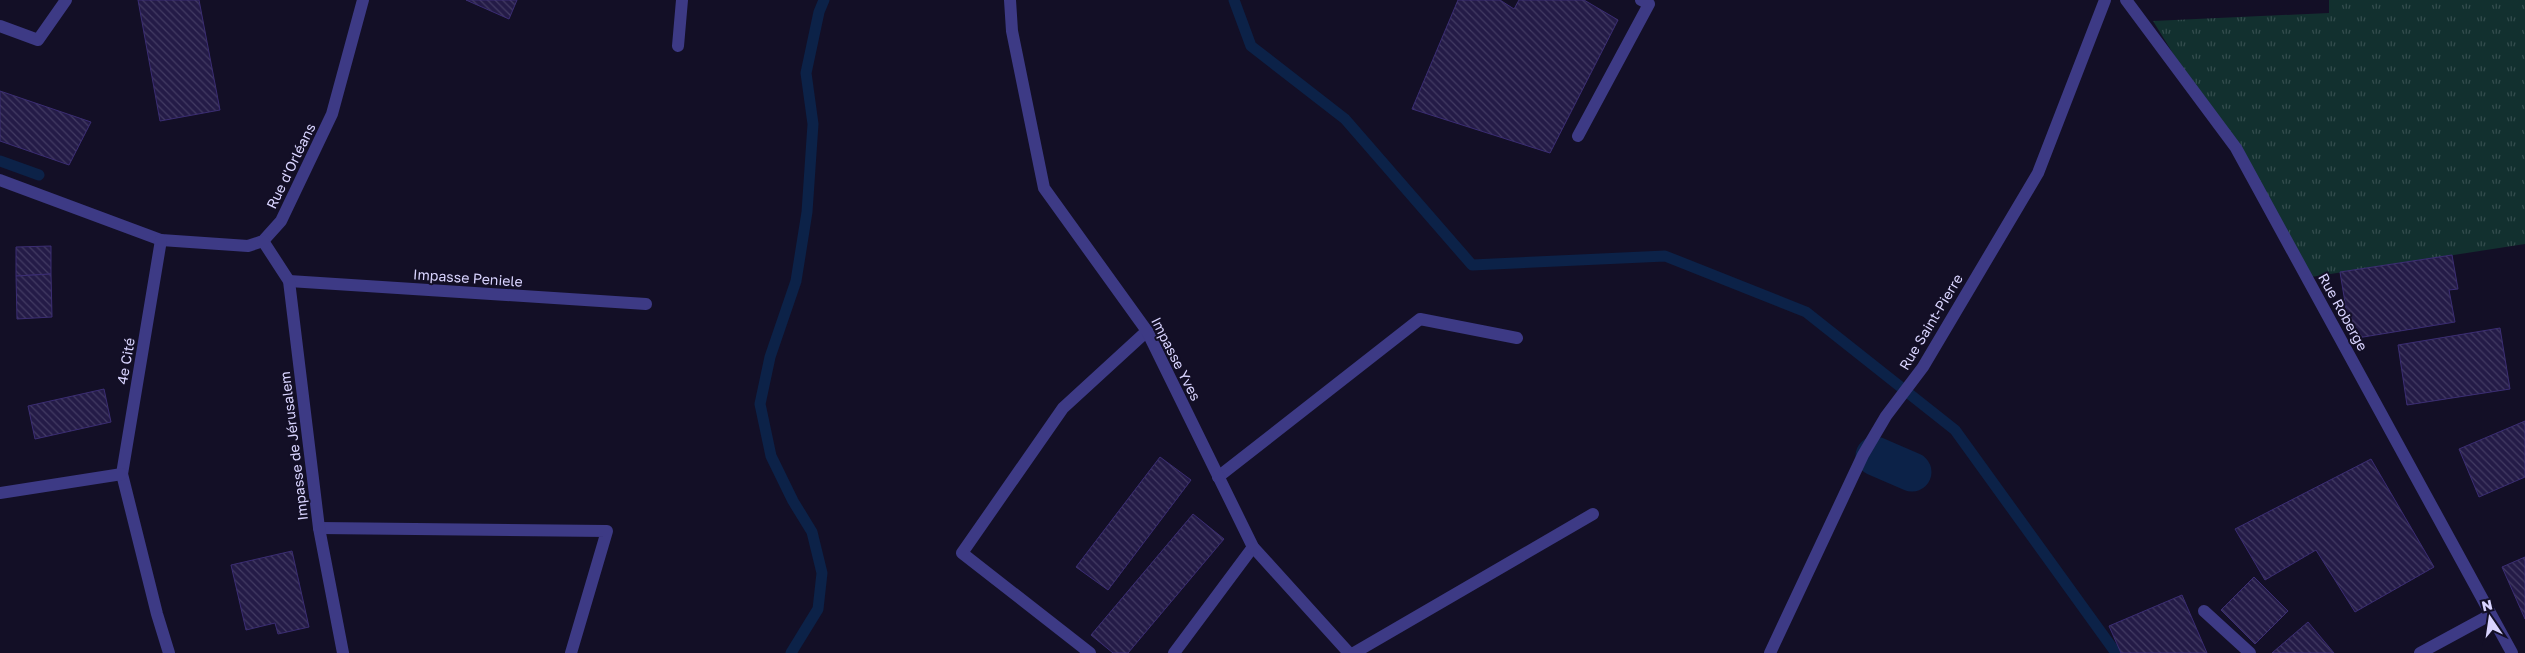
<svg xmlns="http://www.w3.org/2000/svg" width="2525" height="653" viewBox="0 0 2525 653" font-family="'Golos Text',sans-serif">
	<defs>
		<pattern id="grass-tufts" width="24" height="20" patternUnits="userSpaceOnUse" patternTransform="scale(1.25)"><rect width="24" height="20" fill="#12302f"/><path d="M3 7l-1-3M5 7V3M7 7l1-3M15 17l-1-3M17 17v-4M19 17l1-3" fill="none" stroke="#344d4e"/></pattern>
		<pattern id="building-back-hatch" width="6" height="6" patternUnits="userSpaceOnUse" patternTransform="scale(1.25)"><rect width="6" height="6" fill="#241b47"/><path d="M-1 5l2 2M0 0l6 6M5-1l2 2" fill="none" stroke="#433b63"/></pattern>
	</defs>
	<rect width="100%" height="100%" fill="#130f26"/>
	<polygon fill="url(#grass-tufts)" points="2329,0 2525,0 2525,244 2311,277 2153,21 2329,13"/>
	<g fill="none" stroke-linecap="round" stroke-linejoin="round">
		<g stroke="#0c2248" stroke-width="11">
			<polyline points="1234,0 1251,46 1345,119 1472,265 1665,256 1806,312 1955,430 2116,653"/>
			<polyline points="0,161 39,175"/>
			<polyline points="791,653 818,609 822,573 812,532 793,501 771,456 760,404 770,357 796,281 807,212 813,124 806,73 819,12 824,0"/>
		</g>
		<polyline stroke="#0c2248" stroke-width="39" points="1875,456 1912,472"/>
	</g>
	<g fill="url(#building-back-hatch)" stroke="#3b2d73">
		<polygon points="138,0 199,0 220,110 160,121"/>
		<polygon points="466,0 517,0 509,19"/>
		<polygon points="1458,0 1500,0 1514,9 1519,0 1584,0 1618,20 1550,153 1412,109"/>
		<polygon points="0,91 91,122 69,165 0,141"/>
		<polygon points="51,246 51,274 16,276 16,247"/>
		<polygon points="2452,255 2458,289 2449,290 2455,322 2351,339 2340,272"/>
		<polygon points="51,274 52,317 17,319 16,276"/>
		<polygon points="2500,328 2510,389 2407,405 2398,345"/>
		<polygon points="104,389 111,422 35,439 28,406"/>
		<polygon points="2525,421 2525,477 2479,497 2459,449"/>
		<polygon points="1160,457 1191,480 1108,590 1076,567"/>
		<polygon points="2371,459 2434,567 2355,612 2316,550 2265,580 2235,529"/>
		<polygon points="1193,514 1224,539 1128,653 1113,653 1091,635"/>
		<polygon points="292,551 309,627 278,634 275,623 246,630 231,565"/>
		<polygon points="2525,557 2525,619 2502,567"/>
		<polygon points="2254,577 2288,611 2255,644 2221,610"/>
		<polygon points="2182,595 2207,653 2121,653 2109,626"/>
		<polygon points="2308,622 2334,653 2272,653"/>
	</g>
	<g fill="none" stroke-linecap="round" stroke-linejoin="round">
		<g stroke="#3d3a85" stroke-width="12">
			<polyline points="0,26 38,40 66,0"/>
			<polyline points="678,46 682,0"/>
			<polyline points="289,281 646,304"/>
			<polyline points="1218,477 1420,319 1517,338"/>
			<polyline points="319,528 607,531 571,653"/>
			<polyline points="2204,611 2250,653"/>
			<polyline points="1090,653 962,553 1063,408 1147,331"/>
			<polyline points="1174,653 1253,547"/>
			<polyline points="2420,653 2490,615"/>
		</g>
		<g stroke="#3d3a85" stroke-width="12">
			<polyline points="1010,0 1012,31 1044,188 1147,331 1253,547 1349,653"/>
			<polyline points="2126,0 2236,148 2512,653"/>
			<polyline points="1578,136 1649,4 1641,0"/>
			<polyline points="0,180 161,240 248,246 263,241 281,221 332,114 363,0"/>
			<polyline points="161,240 122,474 157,614 169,653"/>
			<polyline points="263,241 289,281 319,528 343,653"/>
			<polyline points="0,493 122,474"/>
			<polyline points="1354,653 1593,514"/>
			<polyline points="1770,653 1863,455 1886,416 1923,367 2038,173 2105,0"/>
		</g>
	</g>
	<g text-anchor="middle" stroke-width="4" stroke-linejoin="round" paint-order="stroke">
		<g font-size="14" fill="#d9d4ff" stroke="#130f26">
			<text transform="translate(291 166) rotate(-64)" y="5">Rue d'Orléans</text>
			<text transform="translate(468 278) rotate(4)" y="5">Impasse Peniele</text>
			<text transform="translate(2343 312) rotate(61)" y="5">Rue Roberge</text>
			<text transform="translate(1931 322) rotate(-59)" y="5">Rue Saint-Pierre</text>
			<text transform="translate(1176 359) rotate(63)" y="5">Impasse Yves</text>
			<text transform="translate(126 361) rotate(-80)" y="5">4e Cité</text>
			<text transform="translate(294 446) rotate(-97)" y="5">Impasse de Jérusalem</text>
		</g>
	</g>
	<g transform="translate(2490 618) rotate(347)" stroke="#130f26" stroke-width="4" paint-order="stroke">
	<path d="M0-4L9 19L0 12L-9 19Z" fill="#d9d4ff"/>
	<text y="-8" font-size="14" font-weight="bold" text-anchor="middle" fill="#d9d4ff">N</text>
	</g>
</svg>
